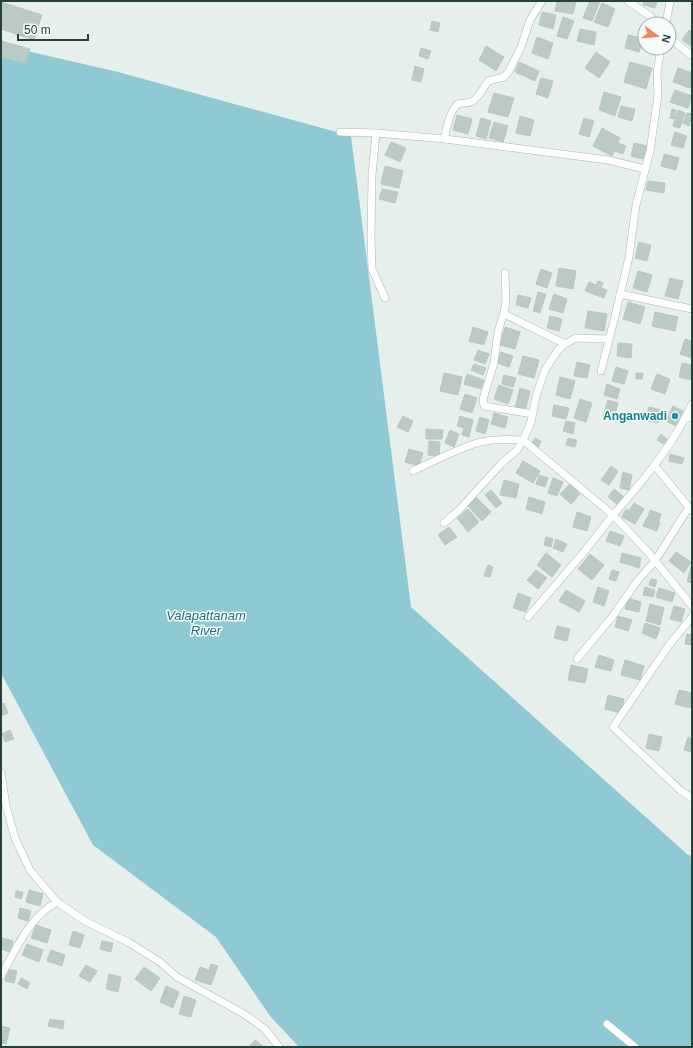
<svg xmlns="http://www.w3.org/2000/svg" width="693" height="1048" viewBox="0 0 693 1048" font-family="Helvetica,sans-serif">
	<rect width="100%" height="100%" fill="#e6efeb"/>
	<polygon fill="#8ec9d4" points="1,45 118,72 351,136 411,607 687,854 692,857 692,1047 299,1047 270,1016 216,937 93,845 1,673"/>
	<g fill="#bbcac4" stroke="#b8c9c2">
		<polygon points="557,1 576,1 573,14 555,11"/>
		<polygon points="590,1 600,1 592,21 583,18"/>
		<polygon points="644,1 657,1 655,8 643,5"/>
		<polygon points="1,2 42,15 34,40 1,29"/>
		<polygon points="602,3 615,9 608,27 594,22"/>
		<polygon points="542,12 556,15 553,29 539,25"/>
		<polygon points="563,17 574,21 567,39 557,36"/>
		<polygon points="432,21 440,23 438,32 430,30"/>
		<polygon points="580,29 596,32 594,45 577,41"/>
		<polygon points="689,30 692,32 692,47 682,40"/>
		<polygon points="628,35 643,38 639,52 625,48"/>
		<polygon points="537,37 553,43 548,59 532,53"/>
		<polygon points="1,41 30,49 26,63 1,57"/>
		<polygon points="486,46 504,57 496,71 479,60"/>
		<polygon points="421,48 431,51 428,59 419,56"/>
		<polygon points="596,52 610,62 599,78 585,68"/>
		<polygon points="519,62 539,71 535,81 515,72"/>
		<polygon points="630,62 652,68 646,89 624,82"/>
		<polygon points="415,66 424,69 421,82 412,80"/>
		<polygon points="678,68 692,73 692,83 690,88 673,82"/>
		<polygon points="541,78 553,81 548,98 536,94"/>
		<polygon points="675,90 692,96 688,108 670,102"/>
		<polygon points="604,92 621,97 615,116 599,110"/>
		<polygon points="494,93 514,98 508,117 488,112"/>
		<polygon points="621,106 635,109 632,121 618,117"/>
		<polygon points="672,109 676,110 674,119 670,118"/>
		<polygon points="678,110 685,113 680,128 673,126"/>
		<polygon points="687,113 692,114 689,126 683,123"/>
		<polygon points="457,115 472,119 468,134 453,130"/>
		<polygon points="520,116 534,120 530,136 516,133"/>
		<polygon points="481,118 491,121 486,139 476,136"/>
		<polygon points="584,118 594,121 589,137 579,134"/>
		<polygon points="494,122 508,126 503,142 489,138"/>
		<polygon points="602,128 620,138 612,156 593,146"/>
		<polygon points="675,132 687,136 683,148 671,145"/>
		<polygon points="391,142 406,148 400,162 385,155"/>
		<polygon points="618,143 626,146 623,154 615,151"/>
		<polygon points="634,143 647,146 643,159 631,156"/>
		<polygon points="664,154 679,158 676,170 661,166"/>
		<polygon points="385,166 403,171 399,188 381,184"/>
		<polygon points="648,181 665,183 664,193 646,190"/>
		<polygon points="382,189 398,192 395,203 379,199"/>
		<polygon points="639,242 651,245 647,261 635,258"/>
		<polygon points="559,268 576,271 573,289 556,286"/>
		<polygon points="541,269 552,273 547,288 536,284"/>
		<polygon points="638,271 652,275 647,292 633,288"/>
		<polygon points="670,278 683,281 678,299 665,296"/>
		<polygon points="598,281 603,283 601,288 607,290 604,298 585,291 589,282 596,285"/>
		<polygon points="538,292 546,294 540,313 533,311"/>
		<polygon points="554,294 567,299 563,313 549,309"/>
		<polygon points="518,295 531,298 528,308 516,305"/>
		<polygon points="628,302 645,307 640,324 623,319"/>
		<polygon points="588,311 607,314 604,331 585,328"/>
		<polygon points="655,312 678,317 675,331 652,326"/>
		<polygon points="550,316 562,319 559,331 547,328"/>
		<polygon points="473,327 488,332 484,345 469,341"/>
		<polygon points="505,327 520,332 515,349 500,345"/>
		<polygon points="685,339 692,341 692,358 680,354"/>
		<polygon points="618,343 632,344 631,358 617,356"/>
		<polygon points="478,350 489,354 485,364 474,360"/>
		<polygon points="501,352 513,356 509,367 497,363"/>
		<polygon points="523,356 539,360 534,378 518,374"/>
		<polygon points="577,362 590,365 587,378 574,376"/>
		<polygon points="682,363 692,365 692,380 679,377"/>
		<polygon points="474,364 486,368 483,375 471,370"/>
		<polygon points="616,367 628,371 624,384 612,381"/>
		<polygon points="444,373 462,377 458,395 440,391"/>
		<polygon points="636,373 643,373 642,379 636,379"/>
		<polygon points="467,374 484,380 481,389 464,384"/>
		<polygon points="657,374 670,379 665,394 651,389"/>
		<polygon points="504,375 516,378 513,387 502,384"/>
		<polygon points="560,377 575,381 570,399 556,395"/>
		<polygon points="607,384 620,389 617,399 604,395"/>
		<polygon points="499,385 513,390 508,404 494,399"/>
		<polygon points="520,388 530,391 525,411 515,408"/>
		<polygon points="465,394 477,398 472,413 460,409"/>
		<polygon points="580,399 592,403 586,422 574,418"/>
		<polygon points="608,400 618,403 614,419 603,416"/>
		<polygon points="554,405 569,408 566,419 552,416"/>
		<polygon points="673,406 683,411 676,426 666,421"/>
		<polygon points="649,407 661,410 658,423 645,420"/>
		<polygon points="494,413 508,417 505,428 491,424"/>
		<polygon points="403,416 413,421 408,432 397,427"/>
		<polygon points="460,416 473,420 469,437 462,435 464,428 457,426"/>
		<polygon points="480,417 489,420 485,434 476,431"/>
		<polygon points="566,421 575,423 573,434 563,431"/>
		<polygon points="426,429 443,430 442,439 426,439"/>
		<polygon points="450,430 459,434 454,447 445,443"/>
		<polygon points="661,434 667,439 664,444 657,440"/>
		<polygon points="535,438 541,441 538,448 531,445"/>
		<polygon points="568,438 577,440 575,447 566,445"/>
		<polygon points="429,441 440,442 439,456 428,455"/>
		<polygon points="409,449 423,453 419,466 405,462"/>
		<polygon points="670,454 684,458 682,464 669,461"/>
		<polygon points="523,461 540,471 533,483 516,473"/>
		<polygon points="611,466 618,471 609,485 601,480"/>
		<polygon points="623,472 632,475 629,490 620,488"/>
		<polygon points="539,475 548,478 545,487 536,484"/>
		<polygon points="553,478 563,482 557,496 548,493"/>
		<polygon points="504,480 519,484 516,498 500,495"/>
		<polygon points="570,484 580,494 571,504 560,494"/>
		<polygon points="614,489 624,497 618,505 608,497"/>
		<polygon points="491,490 502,503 496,508 485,495"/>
		<polygon points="476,497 491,512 482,521 467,505"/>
		<polygon points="529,497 545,502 542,514 526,509"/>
		<polygon points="634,503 644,509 635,524 622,517 626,509 629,511"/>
		<polygon points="468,509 479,522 468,532 457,518"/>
		<polygon points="650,510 661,514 659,521 648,517"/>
		<polygon points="577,512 591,517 587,531 573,527"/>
		<polygon points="647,517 660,522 657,531 643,526"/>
		<polygon points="449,527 457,537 445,545 438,535"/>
		<polygon points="610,531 624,536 620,546 606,541"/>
		<polygon points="546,537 553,539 551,547 544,545"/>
		<polygon points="556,539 567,544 563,552 553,548"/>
		<polygon points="676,552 691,562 684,573 669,561"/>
		<polygon points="546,553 561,565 552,577 537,565"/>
		<polygon points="622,553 641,558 639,568 620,562"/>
		<polygon points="590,554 604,565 592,580 578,569"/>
		<polygon points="488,565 493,567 490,577 484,576"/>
		<polygon points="691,566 692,567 692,583 687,582"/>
		<polygon points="536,570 547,578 538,589 527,580"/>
		<polygon points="612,570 619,572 616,581 609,579"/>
		<polygon points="651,579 657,580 655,587 649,585"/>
		<polygon points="598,587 609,591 604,606 593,602"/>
		<polygon points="645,587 655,590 653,597 643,595"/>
		<polygon points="659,588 675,593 672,602 656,597"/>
		<polygon points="566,590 585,601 579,612 559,601"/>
		<polygon points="518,593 531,598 526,612 513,608"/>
		<polygon points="628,598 641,602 639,612 625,609"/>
		<polygon points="650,604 664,608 660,625 646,621"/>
		<polygon points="674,606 685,609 681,622 670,619"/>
		<polygon points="618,616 632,620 628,631 615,627"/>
		<polygon points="645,623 660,628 656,639 642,633"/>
		<polygon points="557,626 570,629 567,641 554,638"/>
		<polygon points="687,634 692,635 692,645 685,644"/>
		<polygon points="599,655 614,660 611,671 595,667"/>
		<polygon points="625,660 644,666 640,680 621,675"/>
		<polygon points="571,665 588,669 585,683 568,680"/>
		<polygon points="679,690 692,693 690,708 675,704"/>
		<polygon points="608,695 624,699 621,713 605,709"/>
		<polygon points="4,703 8,713 1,716 1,704"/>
		<polygon points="10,730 14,739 5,742 2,734"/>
		<polygon points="649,734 662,737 659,751 646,748"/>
		<polygon points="688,737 692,739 692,752 684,750"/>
		<polygon points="29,890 43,894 40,906 26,902"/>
		<polygon points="16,891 23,892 21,899 15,897"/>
		<polygon points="20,908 31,911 28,921 18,918"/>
		<polygon points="36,925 51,930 47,943 31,938"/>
		<polygon points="73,931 84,935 80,948 69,945"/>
		<polygon points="2,938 13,941 10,952 1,949"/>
		<polygon points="102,941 113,943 111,952 100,949"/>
		<polygon points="27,944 43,950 39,962 22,955"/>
		<polygon points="51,950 65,955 62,966 47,961"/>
		<polygon points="211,964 218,966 211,985 195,980 200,967 209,970"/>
		<polygon points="86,965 97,971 90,982 79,976"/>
		<polygon points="144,967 160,978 151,991 135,979"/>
		<polygon points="8,969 17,971 14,983 5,981"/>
		<polygon points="109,974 121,977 118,992 106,989"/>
		<polygon points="21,978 30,983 27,989 18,984"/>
		<polygon points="166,986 179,992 173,1008 160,1002"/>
		<polygon points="184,996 196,1000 191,1017 179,1014"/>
		<polygon points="50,1019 64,1021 63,1029 48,1026"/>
		<polygon points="1,1026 10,1028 6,1044 1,1043"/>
		<polygon points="255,1040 263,1046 263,1047 249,1047"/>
	</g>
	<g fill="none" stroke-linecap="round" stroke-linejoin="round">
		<g stroke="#a8b8b2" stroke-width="8">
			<g id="street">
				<polyline points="628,1 650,16 657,24"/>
				<polyline points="666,24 670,1"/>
				<polyline points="669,37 692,56"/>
				<polyline points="340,132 376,133"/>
				<polyline points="445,139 608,160 645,169"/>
				<polyline points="505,273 506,301 504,312 498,332 494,363 483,399 484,406 533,414"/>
				<polyline points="620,294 692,309"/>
				<path d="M385,298L372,269L371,236L372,175L376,133L445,139C445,131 451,108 458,104C462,102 469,104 473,101C479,97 484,87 488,81L504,77L509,71L521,47L530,20L542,1"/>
				<polyline points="504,314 565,344"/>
				<path d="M609,339L576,338L565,344L558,350L545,370L536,396L531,422L523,440L613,515C640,484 666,454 685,418"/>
				<polyline points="601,371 615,316 629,257 636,205 650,151 658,95 657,72 661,48"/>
				<polyline points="692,404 685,418 692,418"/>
				<polyline points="655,466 692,511"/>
				<path d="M413,471C434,461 455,450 477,443C491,439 508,439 523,440L517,450L501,464L459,510L444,523"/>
				<polyline points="528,617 584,552 613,515 648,552 692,606"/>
				<polyline points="692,617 669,645 613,727 680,790 692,798"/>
				<polyline points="577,659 612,617 638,580 655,561 689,507"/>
				<polyline points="1,773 6,806 15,838 30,870 57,902 85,921 128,942 160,962 177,977 244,1014 265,1029 279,1047"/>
				<path d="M1,976C16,949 29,917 57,902"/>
				<polyline points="607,1024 635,1047"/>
			</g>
		</g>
		<use href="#street" stroke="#fff" stroke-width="7"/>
	</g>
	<circle fill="#0f9aa8" stroke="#f7fbf9" stroke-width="1.5" cx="675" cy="416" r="4"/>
	<g text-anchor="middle" stroke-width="3" stroke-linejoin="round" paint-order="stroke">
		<g font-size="12" font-weight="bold" fill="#0d838f" stroke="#f7fbf9" text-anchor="end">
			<text x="667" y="420">Anganwadi</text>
		</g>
		<g font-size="13" font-style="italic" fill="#1c6f80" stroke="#f7fbf9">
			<text x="206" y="620">Valapattanam<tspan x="206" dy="15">River</tspan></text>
		</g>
	</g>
	<rect width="693" height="1048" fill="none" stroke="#24423a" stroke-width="4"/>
	<g transform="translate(657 36) rotate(106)"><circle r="19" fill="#f7fbf9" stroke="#a3b1ad"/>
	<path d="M0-3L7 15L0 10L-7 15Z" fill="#f4845f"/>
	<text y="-6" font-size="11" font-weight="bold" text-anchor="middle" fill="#24423a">N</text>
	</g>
	<path d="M18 34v6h70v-6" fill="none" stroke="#24423a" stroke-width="2"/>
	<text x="24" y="34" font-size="12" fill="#24423a" stroke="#f7fbf9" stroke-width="3" paint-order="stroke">50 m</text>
</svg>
